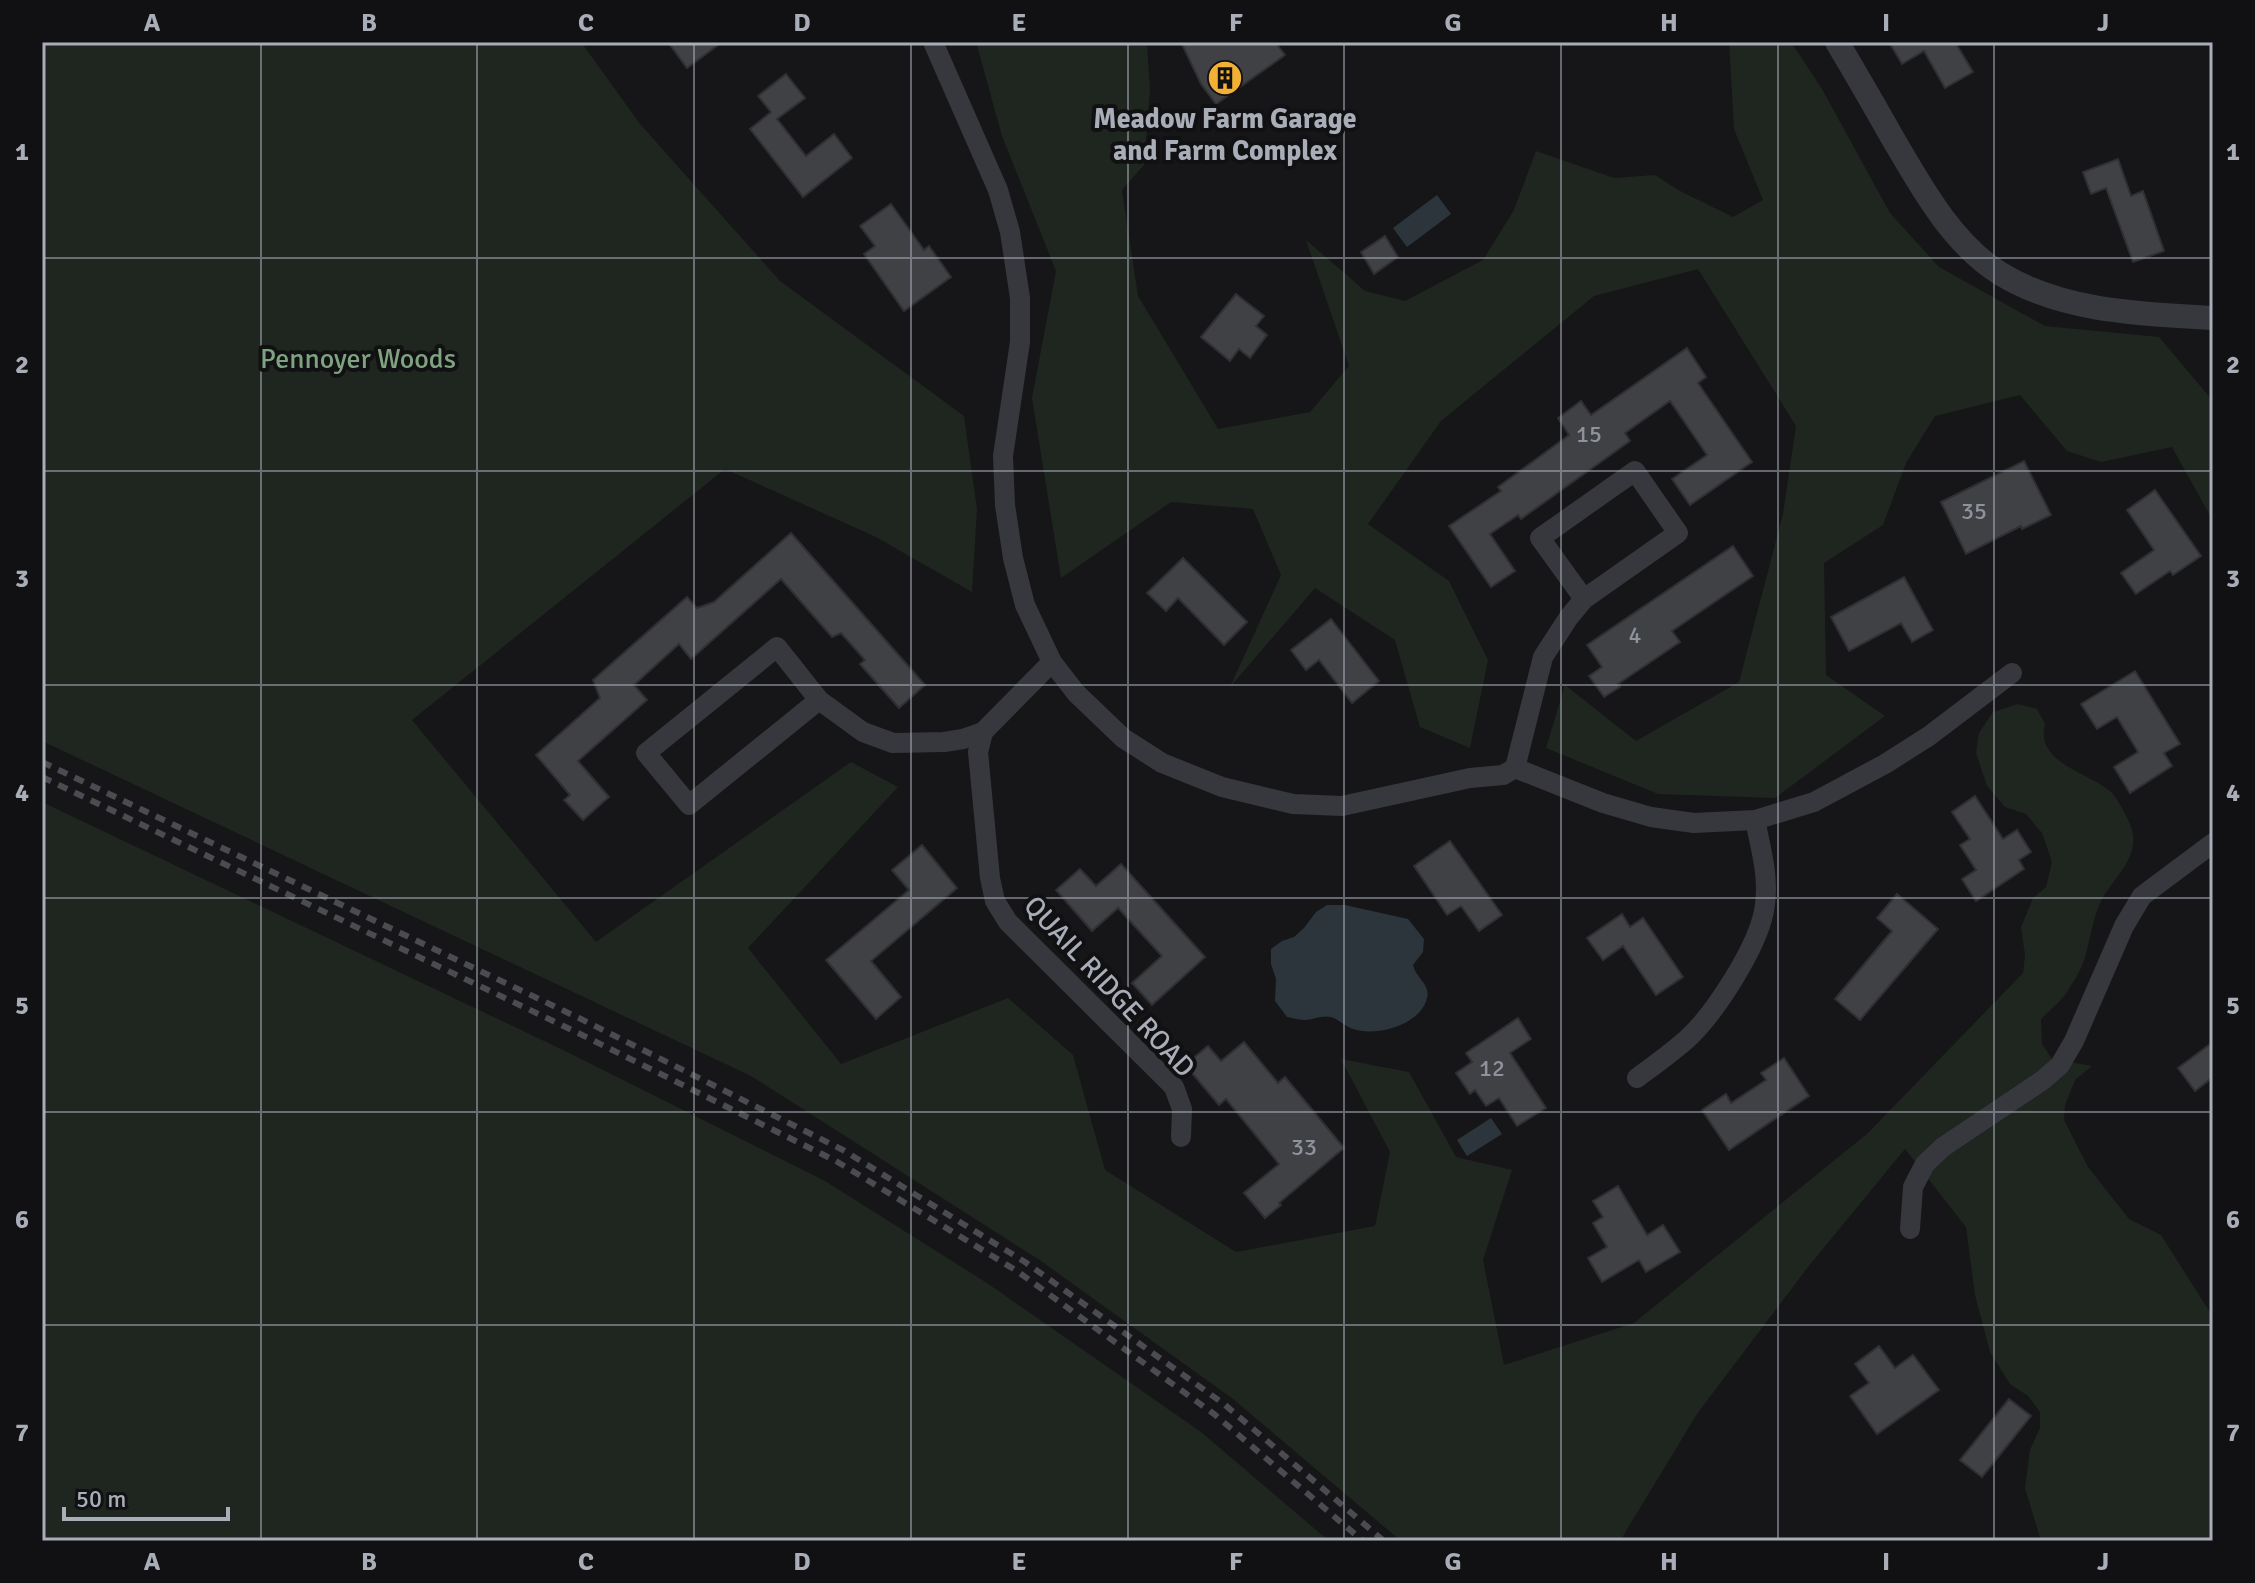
<svg xmlns="http://www.w3.org/2000/svg" width="2255" height="1583" viewBox="0 0 2255 1583" font-family="Signika,sans-serif">
	<rect width="100%" height="100%" fill="#161618"/>
	<g fill="#1e261f">
		<path d="M42,42H581L640,124L780,281L964,416L977,509L972,592L876,537L725,469L412,720L596,942L851,762L898,787L748,948L841,1064L1008,998L1073,1055L1105,1170L1236,1252L1375,1226L1390,1152L1341,1059L1409,1072L1456,1157L1512,1170L1483,1260L1504,1365L1634,1323L1868,1133L2023,973L2025,955L2021,927L2033,898L2046,887L2052,862L2042,833L2026,814L2005,807L1987,786L1976,753L1979,733L1993,712L2018,704L2037,709L2045,724C2034,764 2092,773 2112,793C2117,798 2131,823 2132,830C2140,858 2112,879 2101,901C2091,922 2090,945 2082,966C2079,973 2074,981 2070,987C2064,999 2051,1009 2041,1019L2042,1044L2052,1059L2092,1066L2075,1080L2065,1105L2064,1120L2088,1167L2129,1219L2161,1235L2213,1317V1541H2041L2025,1488L2030,1450L2040,1428V1412L2028,1396L2010,1384L1990,1352L1975,1295L1966,1227L1905,1149L1808,1267L1697,1414L1620,1541H1401L1233,1399L1041,1261L751,1076L42,741Z"/>
		<polygon points="976,42 1147,42 1150,90 1144,165 1122,190 1138,296 1218,429 1310,412 1349,366 1306,240 1365,291 1405,301 1483,260 1514,210 1536,151 1614,178 1655,175 1678,190 1733,217 1763,200 1734,129 1729,42 1791,42 1822,89 1890,213 1939,267 2045,326 2159,337 2213,401 2213,521 2172,447 2101,462 2067,451 2020,395 1935,416 1906,463 1883,525 1824,563 1826,675 1885,716 1775,798 1658,794 1546,748 1565,685 1636,741 1739,682 1783,514 1796,426 1698,269 1594,296 1441,421 1368,524 1449,581 1488,660 1470,748 1420,727 1395,640 1315,588 1230,687 1281,575 1253,509 1171,502 1061,578 1032,398 1056,271 1002,136"/>
		<polygon points="42,802 565,1051 825,1181 987,1283 1201,1432 1329,1541 42,1541"/>
	</g>
	<g fill="#2c353c">
		<polygon points="1437,195 1451,214 1407,247 1393,228"/>
		<path d="M1327,905H1345L1408,919L1424,939L1423,952L1413,965C1415,977 1431,985 1427,998C1421,1025 1376,1037 1353,1029C1345,1026 1338,1019 1331,1017C1322,1015 1314,1019 1306,1020C1299,1020 1294,1018 1287,1017L1275,1001L1276,979L1271,964V949L1282,941L1294,937L1304,928L1316,912Z"/>
		<polygon points="1491,1118 1502,1134 1467,1156 1457,1140"/>
	</g>
	<g fill="#404145" stroke="#303034" stroke-width="2">
		<polygon points="668,42 722,42 687,68"/>
		<polygon points="1181,42 1275,42 1285,55 1216,104 1201,84"/>
		<polygon points="1889,42 1955,42 1973,72 1945,88 1924,51 1902,64"/>
		<polygon points="786,74 805,98 777,119 806,156 834,134 852,158 803,197 750,129 771,112 758,96"/>
		<polygon points="2118,159 2131,196 2143,191 2164,251 2133,262 2106,188 2091,194 2083,172"/>
		<polygon points="891,204 924,250 929,246 951,277 904,311 864,254 875,246 860,226"/>
		<polygon points="1385,236 1398,257 1374,274 1361,252"/>
		<polygon points="1236,294 1264,316 1256,326 1267,335 1250,358 1239,349 1230,361 1201,337"/>
		<polygon points="1687,348 1706,377 1698,383 1752,462 1690,505 1672,479 1707,455 1670,401 1625,433 1630,441 1521,519 1518,515 1490,534 1515,571 1491,587 1449,526 1501,491 1498,487 1569,435 1558,418 1581,401 1591,415"/>
		<polygon points="2024,461 2051,515 2022,529 2021,526 1966,554 1941,502"/>
		<polygon points="2155,490 2201,556 2173,575 2170,571 2136,594 2121,573 2154,550 2127,510"/>
		<polygon points="791,533 925,685 899,708 860,664 865,660 841,633 832,637 781,579 691,659 679,644 634,685 647,700 578,761 609,797 583,820 564,800 570,795 536,755 600,698 593,680 687,597 697,608 714,602"/>
		<polygon points="1733,546 1753,576 1672,631 1680,642 1618,684 1620,687 1604,697 1589,676 1602,667 1587,645"/>
		<polygon points="1183,558 1247,622 1224,645 1178,598 1166,611 1147,593"/>
		<polygon points="1904,577 1933,630 1912,642 1901,623 1849,651 1831,617"/>
		<polygon points="1331,619 1379,681 1352,703 1319,660 1306,670 1291,650"/>
		<polygon points="2135,671 2180,744 2164,753 2172,766 2130,793 2114,767 2138,752 2117,717 2097,729 2081,704"/>
		<polygon points="1975,796 2003,839 2017,830 2031,852 2019,860 2024,869 1976,901 1962,879 1976,870 1960,845 1970,839 1952,812"/>
		<polygon points="1450,841 1502,915 1479,931 1461,906 1447,915 1414,866"/>
		<polygon points="922,845 957,888 871,961 901,997 876,1019 826,960 909,890 892,870"/>
		<polygon points="1121,864 1205,957 1152,1005 1132,983 1162,956 1118,908 1092,931 1056,890 1080,869 1096,886"/>
		<polygon points="1897,894 1938,929 1860,1020 1835,999 1892,931 1877,918"/>
		<polygon points="1622,914 1630,927 1643,918 1683,977 1656,995 1623,946 1603,960 1587,938"/>
		<polygon points="1518,1018 1531,1039 1510,1053 1546,1108 1517,1126 1499,1098 1486,1106 1475,1090 1470,1094 1456,1073 1472,1062 1466,1053"/>
		<polygon points="1244,1042 1278,1083 1285,1077 1344,1148 1279,1203 1281,1205 1265,1218 1244,1193 1279,1164 1226,1099 1219,1105 1185,1065 1208,1046 1221,1061"/>
		<polygon points="2213,1042 2213,1077 2195,1091 2178,1068"/>
		<polygon points="1784,1058 1809,1096 1729,1150 1702,1110 1726,1094 1731,1103 1766,1080 1761,1073"/>
		<polygon points="1618,1186 1647,1235 1663,1225 1680,1252 1646,1272 1639,1260 1602,1282 1588,1258 1607,1247 1593,1223 1603,1217 1593,1201"/>
		<polygon points="1879,1346 1895,1368 1913,1355 1939,1390 1877,1434 1850,1396 1869,1383 1855,1364"/>
		<polygon points="2009,1399 2031,1416 1982,1477 1960,1460"/>
	</g>
	<g fill="none" stroke-linecap="round" stroke-linejoin="round">
		<g stroke="#37383d" stroke-width="20">
			<polyline points="933,42 998,190 1010,232 1020,298 1020,342 1003,456 1005,505 1013,558 1025,605 1052,662 1076,693 1123,738 1162,763 1222,787 1293,804 1342,806 1470,778 1503,775 1515,768"/>
			<polyline points="819,700 689,805 646,753 777,647 819,700 863,732 893,743 944,742 963,739 983,732 1052,662"/>
			<polyline points="983,732 978,752 990,878 995,901 1008,922 1174,1087 1182,1109 1181,1137"/>
			<polyline points="1515,768 1543,657 1569,617 1584,599 1678,533 1635,471 1540,538 1584,599"/>
			<polyline points="1515,768 1603,803 1651,817 1694,823 1755,820 1814,802 1885,764 1929,736 2012,673"/>
			<path d="M1637,1078C1653,1066 1670,1054 1686,1040C1714,1015 1757,948 1764,911C1770,880 1761,849 1755,820"/>
			<polyline points="1910,1229 1913,1187 1925,1164 1943,1147 2043,1080 2060,1065 2074,1041 2124,926 2142,896 2213,843"/>
		</g>
		<path stroke="#37383d" stroke-width="24" d="M1837,42C1856,74 1874,105 1892,137C1920,185 1952,244 2001,274C2063,312 2142,314 2213,318"/>
		<g stroke="#4a4c52" stroke-width="6" stroke-dasharray="10 8" stroke-linecap="butt">
			<polyline points="42,762 581,1019 843,1150 1025,1262 1224,1404 1384,1541"/>
			<polyline points="42,777 574,1031 836,1161 1017,1271 1214,1414 1363,1541"/>
		</g>
	</g>
	<path fill="none" stroke="#a8adb8" stroke-width="2" stroke-opacity="0.55" d="M261,42V1541M477,42V1541M694,42V1541M911,42V1541M1128,42V1541M1344,42V1541M1561,42V1541M1778,42V1541M1994,42V1541M42,258H2213M42,471H2213M42,685H2213M42,898H2213M42,1112H2213M42,1325H2213"/>
	<defs>
		<g id="building-disc" transform="scale(1.8)"><circle r="9.5" fill="#f2b134" stroke="#111113"/><path d="M-4-6H4V6H1V3H-1V6H-4ZM-2.5-4.3h1.7v1.8h-1.7ZM.8-4.3h1.7v1.8H.8ZM-2.5-1h1.7V.8h-1.7ZM.8-1h1.7V.8H.8Z" fill="#111"/></g>
	</defs>
	<g fill-rule="evenodd">
		<use href="#building-disc" x="1225" y="78"/>
	</g>
	<g text-anchor="middle" stroke-width="8" stroke-linejoin="round" paint-order="stroke">
		<g font-size="24" fill="#8e929b">
			<text x="1589" y="442">15</text>
			<text x="1974" y="519">35</text>
			<text x="1635" y="643">4</text>
			<text x="1492" y="1076">12</text>
			<text x="1304" y="1155">33</text>
		</g>
		<g font-size="28" font-weight="bold" fill="#a8adb8" stroke="#111113">
			<text x="1225" y="128">Meadow Farm Garage<tspan x="1225" dy="32">and Farm Complex</tspan></text>
		</g>
		<g font-size="28" fill="#7fa381" stroke="#111113">
			<text x="358" y="368">Pennoyer Woods</text>
		</g>
		<g font-size="28" fill="#a8adb8" stroke="#111113">
			<text transform="translate(1110 986) rotate(47)" y="10">QUAIL RIDGE ROAD</text>
		</g>
	</g>
	<rect width="2255" height="1583" fill="none" stroke="#111113" stroke-width="88"/>
	<path d="M64 1507v12h164v-12" fill="none" stroke="#a8adb8" stroke-width="4"/>
	<text x="76" y="1507" font-size="24" fill="#a8adb8" stroke="#111113" stroke-width="6" paint-order="stroke">50 m</text>
	<rect x="44" y="44" width="2167" height="1495" fill="none" stroke="#a8adb8" stroke-width="3"/>
	<g font-size="26" text-anchor="middle" font-weight="bold" fill="#a8adb8">
		<text x="152" y="31">A</text>
		<text x="369" y="31">B</text>
		<text x="586" y="31">C</text>
		<text x="802" y="31">D</text>
		<text x="1019" y="31">E</text>
		<text x="1236" y="31">F</text>
		<text x="1453" y="31">G</text>
		<text x="1669" y="31">H</text>
		<text x="1886" y="31">I</text>
		<text x="2103" y="31">J</text>
		<text x="22" y="160">1</text>
		<text x="2233" y="160">1</text>
		<text x="22" y="373">2</text>
		<text x="2233" y="373">2</text>
		<text x="22" y="587">3</text>
		<text x="2233" y="587">3</text>
		<text x="22" y="801">4</text>
		<text x="2233" y="801">4</text>
		<text x="22" y="1014">5</text>
		<text x="2233" y="1014">5</text>
		<text x="22" y="1228">6</text>
		<text x="2233" y="1228">6</text>
		<text x="22" y="1441">7</text>
		<text x="2233" y="1441">7</text>
		<text x="152" y="1570">A</text>
		<text x="369" y="1570">B</text>
		<text x="586" y="1570">C</text>
		<text x="802" y="1570">D</text>
		<text x="1019" y="1570">E</text>
		<text x="1236" y="1570">F</text>
		<text x="1453" y="1570">G</text>
		<text x="1669" y="1570">H</text>
		<text x="1886" y="1570">I</text>
		<text x="2103" y="1570">J</text>
	</g>
</svg>
